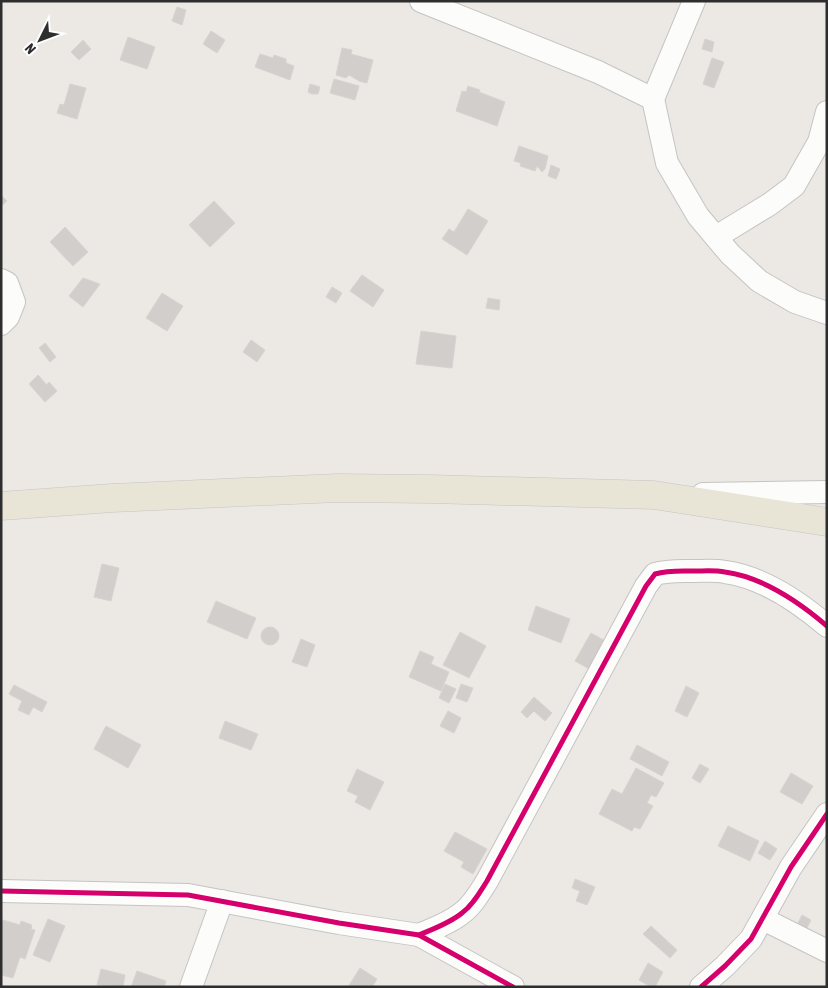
<svg xmlns="http://www.w3.org/2000/svg" width="828" height="988" viewBox="0 0 828 988" font-family="'Asap Condensed',sans-serif">
	<rect width="100%" height="100%" fill="#ece8e4"/>
	<g fill="#d1cecb" stroke="#d7d4d0">
		<polygon points="177,7 186,10 182,25 172,21"/>
		<polygon points="211,31 225,40 217,53 203,44"/>
		<polygon points="128,37 155,47 147,69 120,60"/>
		<polygon points="705,39 714,42 712,52 702,49"/>
		<polygon points="83,40 91,49 79,60 71,52"/>
		<polygon points="342,48 352,50 351,54 373,60 367,83 359,81 349,75 346,78 336,75"/>
		<polygon points="260,54 273,58 274,55 286,59 286,63 294,66 290,80 255,67"/>
		<polygon points="712,58 724,62 714,88 703,84"/>
		<polygon points="334,79 359,86 355,100 330,93"/>
		<polygon points="70,84 86,88 77,119 57,113 60,104 64,105"/>
		<polygon points="310,84 320,87 318,94 312,94 308,92"/>
		<polygon points="468,86 480,90 479,92 505,102 497,126 456,111 462,91 466,92"/>
		<polygon points="519,146 548,156 545,169 542,172 537,166 535,171 520,166 521,163 514,161"/>
		<polygon points="551,165 560,169 556,179 548,176"/>
		<polygon points="1,195 7,201 1,206"/>
		<polygon points="214,201 235,223 210,247 189,225"/>
		<polygon points="468,209 488,221 467,255 442,239 449,229 454,232"/>
		<polygon points="65,227 88,252 73,266 50,242"/>
		<polygon points="362,275 384,290 373,307 350,291"/>
		<polygon points="83,278 100,284 83,307 69,296"/>
		<polygon points="332,287 342,293 336,303 326,297"/>
		<polygon points="162,293 183,306 167,331 146,318"/>
		<polygon points="488,298 500,300 499,310 486,308"/>
		<polygon points="421,331 456,336 452,368 416,364"/>
		<polygon points="251,340 265,350 257,362 243,352"/>
		<polygon points="45,343 56,357 50,362 39,348"/>
		<polygon points="38,375 47,385 49,382 57,391 45,402 29,384"/>
		<polygon points="102,564 119,568 111,601 94,597"/>
		<polygon points="216,601 256,618 247,639 207,622"/>
		<polygon points="536,606 570,619 561,643 528,630"/>
		<circle cx="270" cy="636" r="9"/>
		<polygon points="460,632 486,646 469,678 443,665"/>
		<polygon points="591,633 607,642 591,670 575,661"/>
		<polygon points="301,639 315,645 307,667 292,662"/>
		<polygon points="420,651 434,657 431,664 449,672 441,691 409,677"/>
		<polygon points="445,684 456,689 449,703 439,698"/>
		<polygon points="461,684 473,688 467,702 456,698"/>
		<polygon points="14,685 47,702 42,712 33,707 29,715 18,710 22,701 9,694"/>
		<polygon points="686,686 699,693 687,717 675,711"/>
		<polygon points="534,697 552,713 545,721 534,711 527,718 521,712"/>
		<polygon points="448,711 461,718 454,733 440,726"/>
		<polygon points="225,721 258,734 251,750 219,738"/>
		<polygon points="106,726 141,745 128,768 94,749"/>
		<polygon points="637,745 669,762 662,776 630,759"/>
		<polygon points="700,764 709,769 700,783 692,778"/>
		<polygon points="636,768 664,783 656,797 651,795 647,803 653,806 640,829 634,827 632,831 599,814 612,789 622,794"/>
		<polygon points="357,769 384,782 370,810 355,802 358,796 347,791"/>
		<polygon points="791,773 813,786 802,804 780,792"/>
		<polygon points="728,826 759,841 750,861 718,846"/>
		<polygon points="455,832 487,849 473,874 461,867 464,862 444,851"/>
		<polygon points="765,841 777,849 770,860 758,853"/>
		<polygon points="575,879 595,887 587,905 576,901 580,891 572,888"/>
		<polygon points="802,915 811,920 806,930 797,925"/>
		<polygon points="48,919 65,926 50,962 33,955"/>
		<polygon points="3,920 20,925 21,921 32,925 31,929 35,930 25,959 20,957 13,978 1,975 1,926"/>
		<polygon points="651,926 677,950 670,958 643,934"/>
		<polygon points="648,963 663,972 655,987 651,987 639,980"/>
		<polygon points="360,968 377,979 372,987 348,987"/>
		<polygon points="101,969 125,975 123,987 97,985"/>
		<polygon points="137,971 166,981 164,987 131,987"/>
	</g>
	<g fill="none" stroke-linecap="round" stroke-linejoin="round">
		<g stroke="#c5c4c5" stroke-width="24">
			<g id="minor">
				<polyline points="421,1 598,72 653,99 694,1"/>
				<polyline points="653,99 667,163 698,216 730,254 759,281 795,302 827,313"/>
				<polyline points="716,237 770,204 794,186 819,142 827,112"/>
				<polyline points="1,280 7,283 14,302 8,317 1,324"/>
				<polyline points="703,494 827,492"/>
				<polyline points="1,891 188,895 339,923 419,935 513,987"/>
				<polyline points="763,919 827,951"/>
				<path d="M419,935C433,929 450,923 462,913C473,905 480,892 487,881L646,586L655,574C668,570 681,571 694,571C704,571 715,570 725,572C762,577 799,602 827,626"/>
				<polyline points="191,987 222,901"/>
				<polyline points="701,987 725,966 751,939 791,867 827,814"/>
			</g>
		</g>
		<g stroke="#c6c5c4" stroke-width="29">
			<polyline id="major" points="1,506 112,498 337,488 430,489 654,495 827,522"/>
		</g>
		<use href="#minor" stroke="#fcfcfb" stroke-width="22"/>
		<use href="#major" stroke="#e8e4d6" stroke-width="28"/>
		<g stroke="#fff" stroke-width="8">
			<g id="cycleway">
				<polyline points="1,891 188,895 339,923 419,935 513,987"/>
				<path d="M419,935C433,929 450,923 462,913C473,905 480,892 487,881L646,586L655,574C668,570 681,571 694,571C704,571 715,570 725,572C762,577 799,602 827,626"/>
				<polyline points="701,987 725,966 751,939 791,867 827,814"/>
			</g>
		</g>
		<use href="#cycleway" stroke="#d6006c" stroke-width="5"/>
	</g>
	<rect width="828" height="988" fill="none" stroke="#2e2e2e" stroke-width="5"/>
	<g transform="translate(40 40) rotate(228)" stroke="#ffffff" stroke-width="4" paint-order="stroke">
	<path d="M0-4L9 19L0 12L-9 19Z" fill="#2e2e2e"/>
	<text y="-8" font-size="14" font-weight="bold" text-anchor="middle" fill="#2e2e2e">N</text>
	</g>
</svg>
